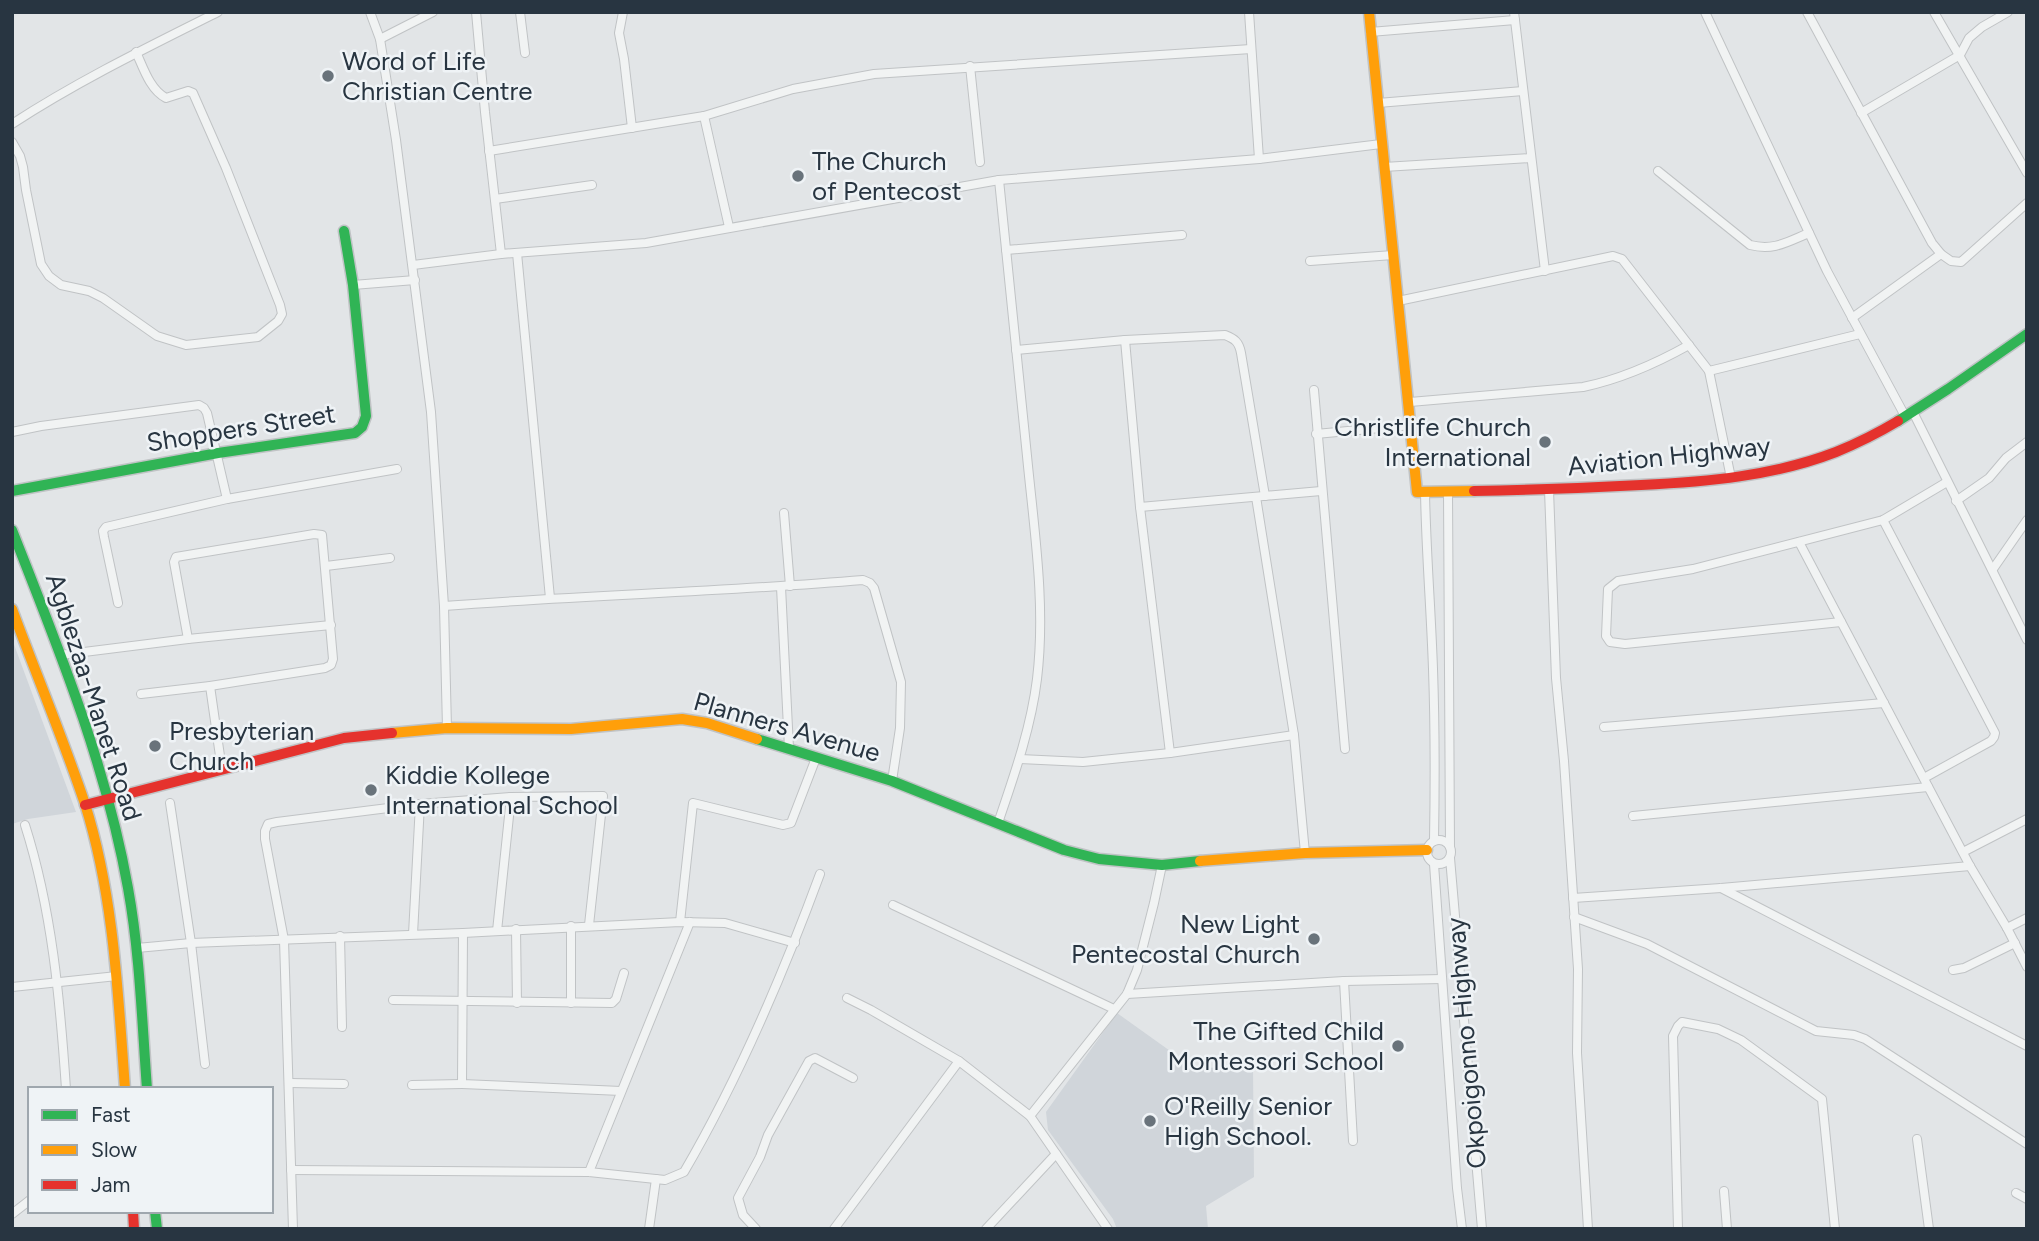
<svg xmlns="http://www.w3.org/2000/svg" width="2039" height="1241" viewBox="0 0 2039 1241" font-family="Figtree,sans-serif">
	<rect width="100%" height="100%" fill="#e2e5e7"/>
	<g fill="#d0d5da">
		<polygon points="12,639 76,812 28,819 12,824"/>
		<polygon points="1117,1013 1194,1068 1253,1067 1254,1177 1206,1206 1208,1229 1117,1229 1113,1219 1048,1130 1046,1112"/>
	</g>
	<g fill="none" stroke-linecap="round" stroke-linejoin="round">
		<g stroke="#c0c3c5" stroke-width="10">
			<g id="street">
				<polyline points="370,12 380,39 396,140 431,412 444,606 447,728"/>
				<polyline points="476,12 485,112 501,254"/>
				<polyline points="520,12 525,53"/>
				<polyline points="623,12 619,33 624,59 632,128"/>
				<polyline points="1249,12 1259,159"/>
				<polyline points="1514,12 1545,271"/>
				<polyline points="1705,12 1827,271 1905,416"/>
				<polyline points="1807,12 1932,243 1941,254 1852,318"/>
				<polyline points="1934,12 2027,173"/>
				<polyline points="1370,32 1515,20"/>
				<polyline points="380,39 433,12"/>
				<polyline points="970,66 980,162"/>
				<polyline points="1378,103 1523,91"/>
				<polyline points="1861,113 1960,55 1969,38 1982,27 2008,12"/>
				<polyline points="704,116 729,227"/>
				<path d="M12,124C78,81 148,47 218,12"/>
				<path d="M12,142L20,156L23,167L26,190L41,264L49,276L61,285L89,291L103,298L157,336L186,345L258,337L278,321L282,314L280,305L226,168L193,93L188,91L166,98C150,90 143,67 136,52"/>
				<polyline points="489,151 704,116 793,89 874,74 1251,49"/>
				<polyline points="1384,167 1531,158"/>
				<path d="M1658,171L1750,245C1774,251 1787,242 1809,233"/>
				<polyline points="495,199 592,185"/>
				<polyline points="1006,250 1182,235"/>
				<polyline points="517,253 550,598"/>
				<polyline points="1941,254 1951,261 1961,262 2027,203"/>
				<polyline points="1310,261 1393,255"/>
				<polyline points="413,265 501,254 646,243 999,180 1259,159 1381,144"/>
				<polyline points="353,285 415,280"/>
				<polyline points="1398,301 1613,256 1622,259 1709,371 1860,334"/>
				<polyline points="1125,340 1140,507 1170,753"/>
				<path d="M1016,350L1125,340L1225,335C1235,339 1239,342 1241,353L1265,496"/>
				<polyline points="1709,371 1731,478"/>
				<polyline points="1314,390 1345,749"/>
				<path d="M1410,402L1583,387C1622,379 1655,364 1689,345"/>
				<polyline points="1913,412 2027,640"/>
				<polyline points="12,432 41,426 199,405 204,408 207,413 227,499"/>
				<polyline points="1316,434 1412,425"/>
				<polyline points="1549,490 1556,678 1564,761 1578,969 1577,1053 1588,1229"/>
				<path d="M1425,492C1426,551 1431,610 1433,669C1435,726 1435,784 1434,841"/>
				<polyline points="1448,492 1450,847"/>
				<polyline points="1256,497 1294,735 1305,853"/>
				<polyline points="1956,501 1989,478 2006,458 2027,442"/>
				<polyline points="1140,507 1321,491"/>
				<polyline points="784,513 790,586"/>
				<polyline points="1883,520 1995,733 1994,737 1991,741 1924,778"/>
				<polyline points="1799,542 1970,866 2007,928 2027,967"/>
				<polyline points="326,566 390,558"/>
				<polyline points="1993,569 2027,520"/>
				<polyline points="781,587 789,748"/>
				<polyline points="118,603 104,537 103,531 106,527 227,499 397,469"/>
				<path d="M444,606C583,595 723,592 863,580L870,583L874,588L901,682L900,728L892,781"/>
				<polyline points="1841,622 1625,644 1610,642 1606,636 1608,589 1618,581 1693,569 1883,520 1947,482"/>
				<polyline points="60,655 188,639 331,625"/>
				<polyline points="210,686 222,770"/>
				<polyline points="141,694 210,686 325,668 331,665 333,659 322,535 314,534 176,557 174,562 188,639"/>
				<polyline points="1604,727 1884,703"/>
				<polyline points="1020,759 1083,762 1170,753 1294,735"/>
				<polyline points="170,803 191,943 205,1064"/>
				<polyline points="1633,816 1928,787"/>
				<path d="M998,823C1014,776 1031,728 1037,679C1046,605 1034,529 1027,456C1017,364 1008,272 999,180"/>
				<path d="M25,825C52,910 60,999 66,1089"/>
				<circle cx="1439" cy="852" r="12"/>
				<polyline points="1963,852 2027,819"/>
				<polyline points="1450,858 1482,1229"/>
				<polyline points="1434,864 1457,1188 1462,1229"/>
				<polyline points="1721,888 2027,1046"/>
				<polyline points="1573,898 1721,888 1970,866"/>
				<polyline points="893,905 1114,1009"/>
				<polyline points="1574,917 1647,944 1816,1031 1854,1035 1865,1039 2027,1144"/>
				<polyline points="680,922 693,803 783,825 791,823 816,758"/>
				<polyline points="2007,928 2027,918"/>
				<polyline points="516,929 517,1003"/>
				<polyline points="497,931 511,797"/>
				<polyline points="463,933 462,1084 621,1091"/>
				<polyline points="413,934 420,804"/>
				<polyline points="340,936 342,1027"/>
				<polyline points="137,948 191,943 463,933 680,922 725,923 795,943"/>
				<polyline points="1953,970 1964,968 2015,943"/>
				<polyline points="1344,981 1353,1141"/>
				<polyline points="12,987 117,976"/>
				<polyline points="1127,994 1344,981 1442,979"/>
				<polyline points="847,998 871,1010 959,1061 1030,1116 1108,1229"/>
				<polyline points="393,1000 612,1003 616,999 624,973"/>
				<polyline points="571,1003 571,926"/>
				<polyline points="290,1083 344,1084"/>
				<polyline points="412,1085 462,1084"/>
				<polyline points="1030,1116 1127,994 1137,970 1154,903 1162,865"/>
				<polyline points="1917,1139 1929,1229"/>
				<path d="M291,1170L589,1172L665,1180L684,1172C739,1078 782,977 820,874"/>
				<polyline points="589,1172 690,922"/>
				<polyline points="1724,1191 1727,1229"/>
				<polyline points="2016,1193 2027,1199"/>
				<polyline points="12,1214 30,1200"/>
				<polyline points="293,1229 284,940 265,839 265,831 268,824 277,822 420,804 511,797 603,796 589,925"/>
				<polyline points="649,1229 656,1179"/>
				<polyline points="756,1229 743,1215 738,1198 760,1157 768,1135 809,1061 815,1058 853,1078"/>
				<polyline points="834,1229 959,1061"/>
				<polyline points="986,1229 1056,1154"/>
				<polyline points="1678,1229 1673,1036 1678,1026 1682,1022 1718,1029 1741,1040 1822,1099 1835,1229"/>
			</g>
		</g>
		<g stroke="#c0c3c5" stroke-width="13">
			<g id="fast">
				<polyline points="1898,421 1948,389 2027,334"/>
				<polyline points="12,491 218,453 355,433 362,427 366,416 353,285 344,231"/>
				<path d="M12,530C58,647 106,764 128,888C140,954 142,1022 147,1089"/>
				<polyline points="757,739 892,781 1064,850 1099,859 1162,865 1200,861"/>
				<polyline points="155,1211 157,1229"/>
			</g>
		</g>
		<g stroke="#c0c3c5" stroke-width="13">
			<g id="slow">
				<polyline points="1369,12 1417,492 1474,491"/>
				<path d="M12,609C36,674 63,738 85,804C114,896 118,994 125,1089"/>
				<polyline points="392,733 447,728 571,729 682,719 707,723 757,739"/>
				<polyline points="1200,861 1305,853 1427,850"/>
			</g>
		</g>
		<g stroke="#c0c3c5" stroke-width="13">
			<g id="jam">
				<path d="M1474,491C1530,490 1585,488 1641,485C1706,482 1774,476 1836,452C1858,443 1878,433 1898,421"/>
				<polyline points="85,805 344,738 392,733"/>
				<polyline points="133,1211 134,1229"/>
			</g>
		</g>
		<use href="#street" stroke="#f1f3f3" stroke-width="8"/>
		<use href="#fast" stroke="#30b455" stroke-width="10"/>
		<use href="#slow" stroke="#ff9f0a" stroke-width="10"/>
		<use href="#jam" stroke="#e5322d" stroke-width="10"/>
	</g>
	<g fill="#69737b" stroke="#eff3f6" stroke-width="2.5">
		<circle cx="328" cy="76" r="7"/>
		<circle cx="798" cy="176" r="7"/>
		<circle cx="1545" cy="442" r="7"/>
		<circle cx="155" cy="746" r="7"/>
		<circle cx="371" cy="790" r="7"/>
		<circle cx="1314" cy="939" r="7"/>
		<circle cx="1398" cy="1046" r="7"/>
		<circle cx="1150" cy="1121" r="7"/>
	</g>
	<g text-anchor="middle" stroke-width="5" stroke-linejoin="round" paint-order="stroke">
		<g font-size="26" fill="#283541" stroke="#eff3f6" text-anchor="start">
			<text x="342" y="70">Word of Life<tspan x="342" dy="30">Christian Centre</tspan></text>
			<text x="812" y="170">The Church<tspan x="812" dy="30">of Pentecost</tspan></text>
			<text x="1531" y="436" text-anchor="end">Christlife Church<tspan x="1531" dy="30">International</tspan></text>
			<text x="169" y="740">Presbyterian<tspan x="169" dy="30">Church</tspan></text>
			<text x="385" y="784">Kiddie Kollege<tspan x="385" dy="30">International School</tspan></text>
			<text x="1300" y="933" text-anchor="end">New Light<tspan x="1300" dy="30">Pentecostal Church</tspan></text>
			<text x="1384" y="1040" text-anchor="end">The Gifted Child<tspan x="1384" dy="30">Montessori School</tspan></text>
			<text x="1164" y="1115">O'Reilly Senior<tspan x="1164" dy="30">High School.</tspan></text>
		</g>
		<g font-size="26" fill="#283541" stroke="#eff3f6">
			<text transform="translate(241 428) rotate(-9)" y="9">Shoppers Street</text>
			<text transform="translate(1669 456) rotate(-6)" y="9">Aviation Highway</text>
			<text transform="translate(94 697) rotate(72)" y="9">Agblezaa-Manet Road</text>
			<text transform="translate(787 727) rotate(16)" y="9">Planners Avenue</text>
			<text transform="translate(1466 1043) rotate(-95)" y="9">Okpoigonno Highway</text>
		</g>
	</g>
	<rect width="2039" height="1241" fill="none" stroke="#283541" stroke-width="28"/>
	<rect x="28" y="1087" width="245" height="126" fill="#eff3f6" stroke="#9fa7ae" stroke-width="2"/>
	<rect x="42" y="1110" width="35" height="10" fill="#30b455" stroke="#9fa7ae" stroke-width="2"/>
	<text x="91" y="1122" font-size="21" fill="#283541">Fast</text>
	<rect x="42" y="1145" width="35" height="10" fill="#ff9f0a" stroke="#9fa7ae" stroke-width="2"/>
	<text x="91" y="1157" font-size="21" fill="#283541">Slow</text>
	<rect x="42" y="1180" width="35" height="10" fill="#e5322d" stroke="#9fa7ae" stroke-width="2"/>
	<text x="91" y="1192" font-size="21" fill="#283541">Jam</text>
</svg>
